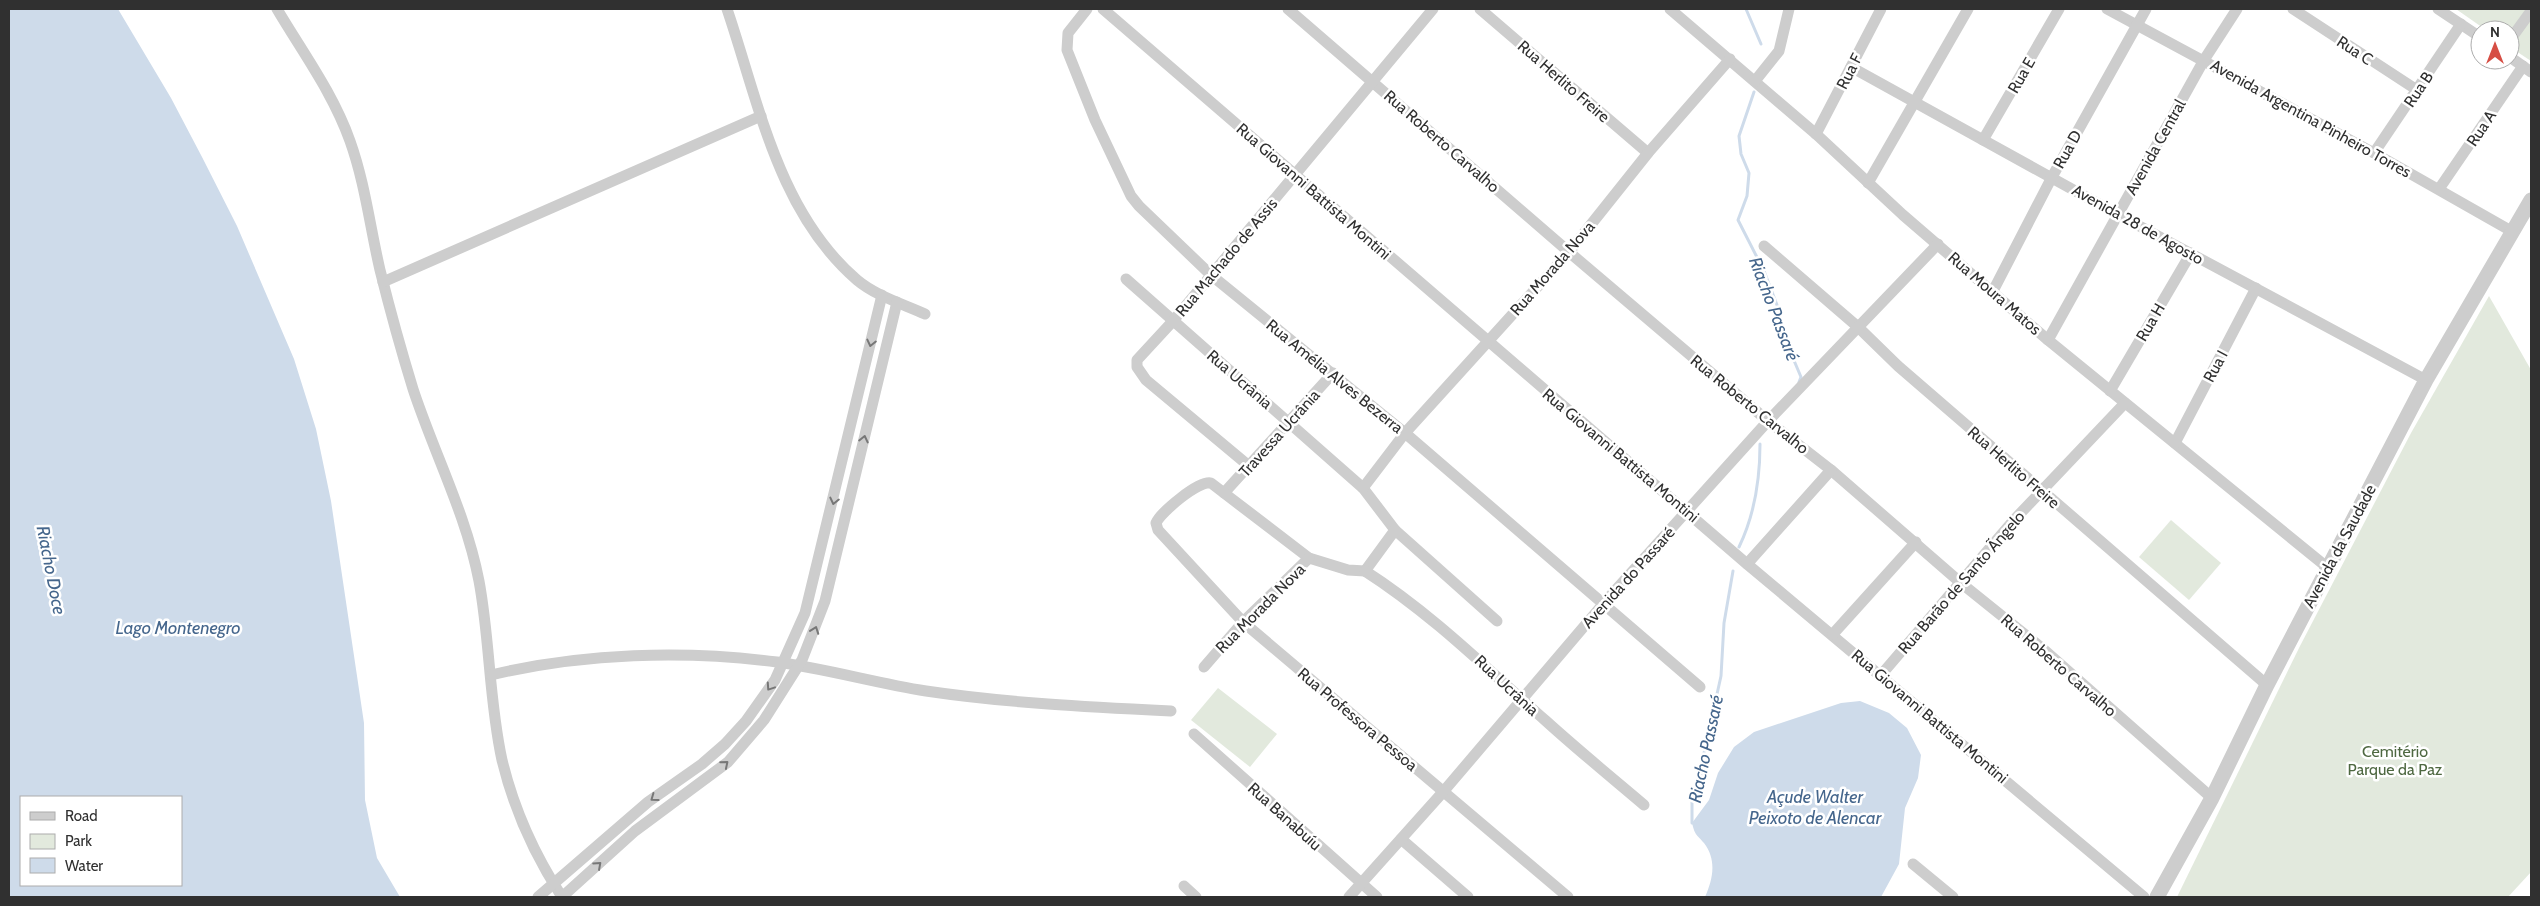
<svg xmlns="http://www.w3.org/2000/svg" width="2540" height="906" viewBox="0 0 2540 906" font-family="Cabin,sans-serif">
	<rect width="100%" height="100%" fill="#fff"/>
	<g fill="#e2e9dd">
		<polygon points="2456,9 2531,9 2531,61 2510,47 2510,30 2486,30"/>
		<polygon points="2489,296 2531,370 2531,872 2508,897 2177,897 2300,646 2411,433"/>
		<polygon points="2171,520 2221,563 2189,600 2139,557"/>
		<polygon points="1218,688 1277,734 1250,767 1191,720"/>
	</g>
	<g fill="#cedbea" fill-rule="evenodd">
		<path d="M9,9H118L171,98L202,157L237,226L294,359L316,429L331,501L364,723L365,800L377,858L400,897H9ZM21,797H181V885H21Z"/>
		<path d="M1860,701L1889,713L1907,728L1921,755L1918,778L1905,808L1899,864L1881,897H1705C1713,879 1717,860 1704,843C1696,834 1695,835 1692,823L1709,800L1718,773L1734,747L1754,732L1841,703Z"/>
	</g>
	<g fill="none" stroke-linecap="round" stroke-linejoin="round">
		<g stroke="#cedbea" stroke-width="3">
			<polyline points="1746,9 1761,44"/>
			<polyline points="1754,92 1739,136 1741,154 1749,173 1747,196 1738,220 1764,271 1777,305 1787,344 1801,377 1799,382"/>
			<path d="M1739,547C1754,516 1760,478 1760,444"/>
			<polyline points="1695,823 1692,823 1692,795 1703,772 1704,753 1721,676 1724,623 1733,571"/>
		</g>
		<g stroke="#cdcdcd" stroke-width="11">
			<path d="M277,9C303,53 333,93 350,141C365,183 370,227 380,270C390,310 401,350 413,389C434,453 466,514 479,581C490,640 489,701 502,760C514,810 534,854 562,897"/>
			<path d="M727,9C759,103 778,212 857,280C876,296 903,304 925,314"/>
			<polyline points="1087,9 1068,33 1067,50 1095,120 1131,196 1139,206 1211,275 1405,433 1700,687"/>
			<polyline points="1103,9 1747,564 2144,897"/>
			<polyline points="1288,9 1569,252 1768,421 1831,470 1961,583 2043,649 2212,798"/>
			<polyline points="1480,9 1648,153"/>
			<polyline points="1670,9 1816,134 1903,215 2048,340 2328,568"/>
			<polyline points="2107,9 2374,153 2513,232"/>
			<polyline points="2293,9 2417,90"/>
			<polyline points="2438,9 2480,37"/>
			<polyline points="2510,40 2531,11"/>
			<polyline points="2510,57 2531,72"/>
			<polyline points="1851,67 2117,214 2426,380"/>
			<polyline points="1755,81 1779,51 1789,9"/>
			<polyline points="1816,134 1881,9"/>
			<polyline points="1983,140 2059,9"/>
			<polyline points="2374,153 2461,24"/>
			<polyline points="1868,183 1968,9"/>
			<polyline points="2439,189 2523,66"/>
			<polyline points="1764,246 1858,327 1898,366 2267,685"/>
			<polyline points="1126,279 1363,488 1395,530 1365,571"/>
			<polyline points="383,282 761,116"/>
			<polyline points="1993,291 2052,177 2146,9"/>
			<polyline points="2048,340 2204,60 2237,9"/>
			<polyline points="2110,391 2191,253"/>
			<polyline points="2175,443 2256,288"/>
			<polyline points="1249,466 1146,380 1137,367 1137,360 1173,321 1433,9"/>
			<polyline points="1363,488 1405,433 1569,252 1648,153 1730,59"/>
			<polyline points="1224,493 1333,373"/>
			<polyline points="1395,530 1497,621"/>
			<polyline points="1747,564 1831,470"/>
			<path d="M1365,571L1348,570L1309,558L1211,483C1199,480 1161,512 1156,523L1158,530L1243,622L1568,897"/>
			<path d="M1365,571C1432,614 1487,669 1546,721C1578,750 1611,777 1644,805"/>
			<polyline points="1833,634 1916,542"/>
			<polyline points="1204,667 1243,622 1309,558"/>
			<path d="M491,675C583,653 684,650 777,662C827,669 876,683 926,691C1007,703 1089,707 1171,711"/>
			<polyline points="1881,675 2013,521 2125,403"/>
			<polyline points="1194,734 1377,897"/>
			<polyline points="1401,839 1468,897"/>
			<polyline points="1913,864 1953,897"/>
			<polyline points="1184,886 1196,897"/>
			<polyline points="538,897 648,802 702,764 725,744 746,721 775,680 805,613 882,295"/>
			<polyline points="562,897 635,831 728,762 764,720 802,660 825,601 897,302"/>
			<polyline points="1349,897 1443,792 1604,603 1768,421 1938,244"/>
		</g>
		<polyline stroke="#cdcdcd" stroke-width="15" points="2157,897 2212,798 2267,685 2426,380 2531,200"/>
	</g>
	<defs><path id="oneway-chevron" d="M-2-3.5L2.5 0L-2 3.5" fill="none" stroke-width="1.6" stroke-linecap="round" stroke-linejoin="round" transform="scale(1.25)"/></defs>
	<g stroke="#777">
		<use href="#oneway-chevron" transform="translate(871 343) rotate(103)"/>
		<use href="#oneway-chevron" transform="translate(864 439) rotate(-77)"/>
		<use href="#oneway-chevron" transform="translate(834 501) rotate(103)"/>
		<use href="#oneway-chevron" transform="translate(815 630) rotate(-70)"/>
		<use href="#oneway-chevron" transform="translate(770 687) rotate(124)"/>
		<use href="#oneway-chevron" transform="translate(725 764) rotate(-40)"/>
		<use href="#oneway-chevron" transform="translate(654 798) rotate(144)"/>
		<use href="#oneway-chevron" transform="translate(598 865) rotate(-42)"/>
	</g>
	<g text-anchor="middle" stroke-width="5" stroke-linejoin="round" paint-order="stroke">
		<g font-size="16" fill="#303030" stroke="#fff">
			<text transform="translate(2355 50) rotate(33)" y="6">Rua C</text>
			<text transform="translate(1849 71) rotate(-63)" y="6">Rua F</text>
			<text transform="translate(2021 75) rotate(-60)" y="6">Rua E</text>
			<text transform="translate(1564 81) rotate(41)" y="6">Rua Herlito Freire</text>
			<text transform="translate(2418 89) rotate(-56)" y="6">Rua B</text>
			<text transform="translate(2311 118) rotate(29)" y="6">Avenida Argentina Pinheiro Torres</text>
			<text transform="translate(2481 128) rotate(-56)" y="6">Rua A</text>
			<text transform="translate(1442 141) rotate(41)" y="6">Rua Roberto Carvalho</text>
			<text transform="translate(2155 147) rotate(-61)" y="6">Avenida Central</text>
			<text transform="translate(2067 149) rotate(-61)" y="6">Rua D</text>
			<text transform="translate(1314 191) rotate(41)" y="6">Rua Giovanni Battista Montini</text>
			<text transform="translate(2138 224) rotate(29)" y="6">Avenida 28 de Agosto</text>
			<text transform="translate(1226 257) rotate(-50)" y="6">Rua Machado de Assis</text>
			<text transform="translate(1552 268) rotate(-49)" y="6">Rua Morada Nova</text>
			<text transform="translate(1995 293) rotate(41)" y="6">Rua Moura Matos</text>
			<text transform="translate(2150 322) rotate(-60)" y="6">Rua H</text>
			<text transform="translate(2215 366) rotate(-62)" y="6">Rua I</text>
			<text transform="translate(1335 376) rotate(39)" y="6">Rua Amélia Alves Bezerra</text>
			<text transform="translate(1240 379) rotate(41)" y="6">Rua Ucrânia</text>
			<text transform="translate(1750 404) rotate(39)" y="6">Rua Roberto Carvalho</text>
			<text transform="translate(1279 433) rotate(-48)" y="6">Travessa Ucrânia</text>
			<text transform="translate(1621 455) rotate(40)" y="6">Rua Giovanni Battista Montini</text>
			<text transform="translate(2014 467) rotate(41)" y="6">Rua Herlito Freire</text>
			<text transform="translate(2339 546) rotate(-62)" y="6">Avenida da Saudade</text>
			<text transform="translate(1628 577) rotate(-48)" y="6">Avenida do Passaré</text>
			<text transform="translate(1961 582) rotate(-49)" y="6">Rua Barão de Santo Ãngelo</text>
			<text transform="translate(1260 608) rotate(-45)" y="6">Rua Morada Nova</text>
			<text transform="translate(2059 665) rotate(41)" y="6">Rua Roberto Carvalho</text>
			<text transform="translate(1507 685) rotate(43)" y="6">Rua Ucrânia</text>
			<text transform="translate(1930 716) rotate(40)" y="6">Rua Giovanni Battista Montini</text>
			<text transform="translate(1358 719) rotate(40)" y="6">Rua Professora Pessoa</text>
			<text transform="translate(1285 816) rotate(42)" y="6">Rua Banabuíu</text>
		</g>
		<g font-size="16" fill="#4e6841" stroke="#fff">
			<text x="2395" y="757">Cemitério<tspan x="2395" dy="18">Parque da Paz</tspan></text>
		</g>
		<g font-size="18" font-style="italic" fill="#45668c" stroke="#fff">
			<text transform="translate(1774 309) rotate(69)" y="6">Riacho Passaré</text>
			<text transform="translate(51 570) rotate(79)" y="6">Riacho Doce</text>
			<text x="178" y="634">Lago Montenegro</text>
			<text transform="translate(1706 749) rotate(-78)" y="6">Riacho Passaré</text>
			<text x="1815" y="803">Açude Walter<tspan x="1815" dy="21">Peixoto de Alencar</tspan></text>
		</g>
	</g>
	<rect width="2540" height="906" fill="none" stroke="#303030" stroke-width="20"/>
	<rect x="20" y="796" width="162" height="90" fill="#ffffff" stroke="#acacac"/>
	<rect x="30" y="812" width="25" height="8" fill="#cdcdcd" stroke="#acacac"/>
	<text x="65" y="821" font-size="15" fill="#303030">Road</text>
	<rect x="30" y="834" width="25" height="15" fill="#e2e9dd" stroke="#acacac"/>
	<text x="65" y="846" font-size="15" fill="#303030">Park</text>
	<rect x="30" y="858" width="25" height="15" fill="#cedbea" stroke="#acacac"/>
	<text x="65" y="871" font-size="15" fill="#303030">Water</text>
	<g transform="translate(2495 45)"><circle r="24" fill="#ffffff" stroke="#acacac"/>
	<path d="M0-4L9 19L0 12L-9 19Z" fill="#d64e44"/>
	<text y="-8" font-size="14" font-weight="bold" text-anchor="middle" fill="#303030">N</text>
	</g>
</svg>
